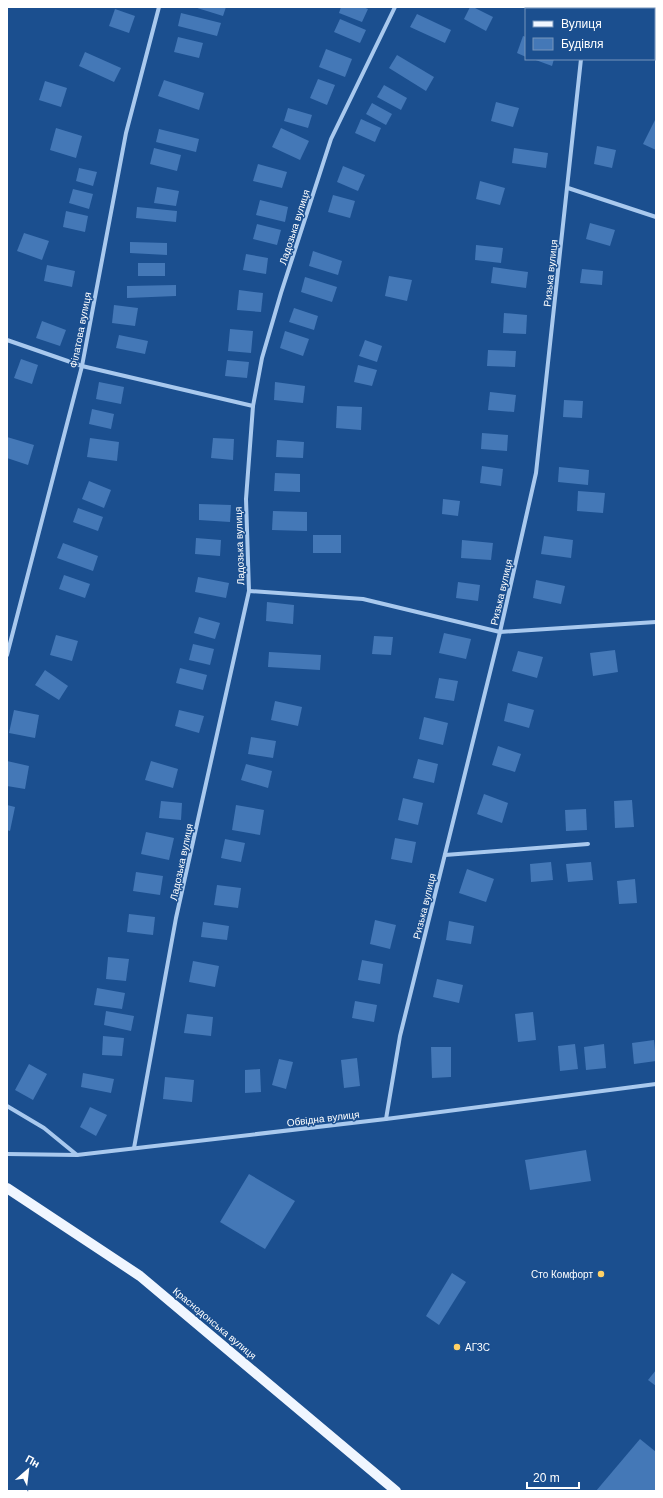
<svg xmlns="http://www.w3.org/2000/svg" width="663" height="1498" viewBox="0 0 663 1498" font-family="Helvetica,sans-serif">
	<rect width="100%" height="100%" fill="#1b4f8f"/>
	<g fill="#4478b7">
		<polygon points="194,7 226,7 223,16"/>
		<polygon points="341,7 363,7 368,9 362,22 339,13"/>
		<polygon points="470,7 473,7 493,17 486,31 464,19"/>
		<polygon points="535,7 558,7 558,9 534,9"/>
		<polygon points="115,9 135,16 129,33 109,26"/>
		<polygon points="181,13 221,23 217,36 178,26"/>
		<polygon points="417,14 451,30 445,43 410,27"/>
		<polygon points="340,19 366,30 360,43 334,32"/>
		<polygon points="523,36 526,37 526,57 517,53"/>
		<polygon points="178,37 203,43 199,58 174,52"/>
		<polygon points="326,49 352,59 345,77 319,67"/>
		<polygon points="85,52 121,68 114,82 79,66"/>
		<polygon points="397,55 434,77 426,91 389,68"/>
		<polygon points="533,59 554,59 552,66"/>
		<polygon points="318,79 335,85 327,105 310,98"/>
		<polygon points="164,80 204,93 199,110 158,96"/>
		<polygon points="45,81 67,88 61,107 39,100"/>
		<polygon points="384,85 407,98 401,110 377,97"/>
		<polygon points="496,102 519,108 513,127 491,121"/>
		<polygon points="372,103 392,114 386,125 366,114"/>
		<polygon points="288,108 312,115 308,128 284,121"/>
		<polygon points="361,119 381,128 375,142 355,133"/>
		<polygon points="655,120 656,120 656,150 643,144"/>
		<polygon points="56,128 82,136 76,158 50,150"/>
		<polygon points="281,128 309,141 300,160 272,147"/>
		<polygon points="159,129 199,139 196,152 156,142"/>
		<polygon points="597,146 616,150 612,168 594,164"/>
		<polygon points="154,148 181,155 177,171 150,164"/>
		<polygon points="514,148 548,153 546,168 512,163"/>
		<polygon points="258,164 287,172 282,188 253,181"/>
		<polygon points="343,166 365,175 358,191 337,182"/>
		<polygon points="79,168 97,172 93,186 76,181"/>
		<polygon points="480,181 505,188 500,205 476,199"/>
		<polygon points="157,187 179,191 176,206 154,203"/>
		<polygon points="73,189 93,194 89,209 69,203"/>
		<polygon points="333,195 355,201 350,218 328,212"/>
		<polygon points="260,200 288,207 285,222 256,215"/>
		<polygon points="137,207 177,211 176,222 136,218"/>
		<polygon points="66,211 88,216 85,232 63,227"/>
		<polygon points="590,223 615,230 610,246 586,239"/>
		<polygon points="257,224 281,230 277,245 253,239"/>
		<polygon points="24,233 49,241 42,260 17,251"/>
		<polygon points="130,242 167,243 167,255 130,253"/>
		<polygon points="476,245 503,248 501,263 475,260"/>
		<polygon points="313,251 342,261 338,275 309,266"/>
		<polygon points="246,254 268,258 266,274 243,270"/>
		<rect x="138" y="263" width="27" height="13"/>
		<polygon points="47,265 75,271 72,287 44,281"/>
		<polygon points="493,267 528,272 526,288 491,283"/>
		<polygon points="582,269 603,271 602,285 580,283"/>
		<polygon points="389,276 412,280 407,301 385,296"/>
		<polygon points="305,277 337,287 332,302 301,292"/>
		<polygon points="176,285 176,296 127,298 127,286"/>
		<polygon points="239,290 263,293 261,312 237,310"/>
		<polygon points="114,305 138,308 135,326 112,323"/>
		<polygon points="294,308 318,316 314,330 289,322"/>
		<polygon points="504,313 527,315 526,334 503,333"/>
		<polygon points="42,321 66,330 60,346 36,338"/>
		<polygon points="230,329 253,331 251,353 228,351"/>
		<polygon points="285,331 309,339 303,356 280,348"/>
		<polygon points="119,335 148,341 145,354 116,348"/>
		<polygon points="365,340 382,346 377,362 359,356"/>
		<polygon points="488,350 516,351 515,367 487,366"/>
		<polygon points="21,359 38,365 32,384 14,378"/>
		<polygon points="227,360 249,362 247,378 225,376"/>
		<polygon points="358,365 377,370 372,386 354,382"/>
		<polygon points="99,382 124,387 121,404 96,399"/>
		<polygon points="275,382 305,386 303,403 274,400"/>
		<polygon points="490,392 516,395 514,412 488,410"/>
		<polygon points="564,400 583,401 582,418 563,417"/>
		<polygon points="337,406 362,407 361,430 336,428"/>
		<polygon points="92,409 114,414 111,429 89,424"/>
		<polygon points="482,433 508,435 507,451 481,449"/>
		<polygon points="7,437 34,445 28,465 7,458"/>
		<polygon points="90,438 119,442 117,461 87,457"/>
		<polygon points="213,438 234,439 233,460 211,458"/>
		<polygon points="277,440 304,442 303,458 276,457"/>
		<polygon points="482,466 503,469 501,486 480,483"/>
		<polygon points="559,467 589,470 588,485 558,482"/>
		<polygon points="275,473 300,474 300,492 274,491"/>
		<polygon points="89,481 111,490 104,508 82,499"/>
		<polygon points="578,491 605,493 603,513 577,511"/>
		<polygon points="443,499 460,501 458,516 442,514"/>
		<polygon points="199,504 231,505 230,522 199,520"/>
		<polygon points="78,508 103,517 98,531 73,522"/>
		<polygon points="273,511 307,512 307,531 272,530"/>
		<rect x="313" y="535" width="28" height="18"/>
		<polygon points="544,536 573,540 571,558 541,554"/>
		<polygon points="196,538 221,540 220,556 195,554"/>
		<polygon points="462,540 493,543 491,560 461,558"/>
		<polygon points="63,543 98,556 93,571 57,558"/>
		<polygon points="64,575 90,584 85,598 59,589"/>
		<polygon points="198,577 229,583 226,598 195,592"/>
		<polygon points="536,580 565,586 561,604 533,598"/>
		<polygon points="458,582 480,585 478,601 456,598"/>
		<polygon points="267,602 294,605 293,624 266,621"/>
		<polygon points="199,617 220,623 215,639 194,633"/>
		<polygon points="444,633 471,639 466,659 439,653"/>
		<polygon points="56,635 78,641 72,661 50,655"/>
		<polygon points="374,636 393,637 391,655 372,654"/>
		<polygon points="193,644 214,649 210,665 189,660"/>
		<polygon points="615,650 618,672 593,676 590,653"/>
		<polygon points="518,651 543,657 537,678 512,671"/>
		<polygon points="269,652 321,655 320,670 268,667"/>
		<polygon points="180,668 207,675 203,690 176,683"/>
		<polygon points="45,670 68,686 59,700 35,685"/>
		<polygon points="439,678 458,681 454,701 435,698"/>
		<polygon points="275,701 302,707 298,726 271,720"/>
		<polygon points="508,703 534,710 529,728 504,721"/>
		<polygon points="14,710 39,715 35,738 9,733"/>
		<polygon points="179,710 204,716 199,733 175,726"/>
		<polygon points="424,717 448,723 443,745 419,739"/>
		<polygon points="251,737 276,741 273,758 248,754"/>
		<polygon points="498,746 521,754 515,772 492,765"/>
		<polygon points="418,759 438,764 434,783 413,778"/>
		<polygon points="7,761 29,766 25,789 7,786"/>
		<polygon points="151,761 178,769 173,788 145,780"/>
		<polygon points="246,764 272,771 268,788 241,780"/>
		<polygon points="484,794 508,803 502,823 477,814"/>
		<polygon points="403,798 423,803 418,825 398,820"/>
		<polygon points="632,800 634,827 615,828 614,801"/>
		<polygon points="161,801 182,803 181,820 159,818"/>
		<polygon points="7,805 15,807 10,831 7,830"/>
		<polygon points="236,805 264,810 260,835 232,830"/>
		<polygon points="586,809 587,830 566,831 565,810"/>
		<polygon points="146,832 174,838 169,860 141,854"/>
		<polygon points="395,838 416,842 412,863 391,859"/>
		<polygon points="225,839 245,843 241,862 221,858"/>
		<polygon points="551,862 553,880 531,882 530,864"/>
		<polygon points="591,862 593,880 568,882 566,864"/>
		<polygon points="467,869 494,879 486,902 459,893"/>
		<polygon points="136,872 163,876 160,895 133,891"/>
		<polygon points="635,879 637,903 619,904 617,881"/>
		<polygon points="217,885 241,888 238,908 214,905"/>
		<polygon points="129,914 155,917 153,935 127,932"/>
		<polygon points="375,920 396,925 390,949 370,944"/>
		<polygon points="449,921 474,926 471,944 446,940"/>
		<polygon points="203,922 229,926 227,940 201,937"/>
		<polygon points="108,957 129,959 126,981 106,979"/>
		<polygon points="362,960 383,964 380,984 358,980"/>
		<polygon points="193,961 219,966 215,987 189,982"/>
		<polygon points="437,979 463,985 459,1003 433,997"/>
		<polygon points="97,988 125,993 122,1009 94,1005"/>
		<polygon points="355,1001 377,1005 374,1022 352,1018"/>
		<polygon points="106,1011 134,1016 131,1031 104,1025"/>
		<polygon points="533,1012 536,1040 518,1042 515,1014"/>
		<polygon points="187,1014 213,1017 211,1036 184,1033"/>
		<polygon points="103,1036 124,1038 122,1056 102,1055"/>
		<polygon points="654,1040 656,1061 634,1064 632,1043"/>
		<polygon points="575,1044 578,1069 560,1071 558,1046"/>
		<polygon points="604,1044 606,1068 586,1070 584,1047"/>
		<polygon points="431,1047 451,1047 451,1077 432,1078"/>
		<polygon points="357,1058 360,1086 344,1088 341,1060"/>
		<polygon points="279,1059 293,1062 286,1089 272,1085"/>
		<polygon points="29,1064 47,1074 33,1100 15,1090"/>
		<polygon points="260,1069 261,1092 245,1093 245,1070"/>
		<polygon points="83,1073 114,1079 111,1093 81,1087"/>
		<polygon points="165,1077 194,1080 192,1102 163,1099"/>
		<polygon points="90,1107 107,1115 96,1136 80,1127"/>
		<polygon points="586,1150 591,1181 530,1190 525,1160"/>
		<polygon points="249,1174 295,1201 265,1249 220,1222"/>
		<polygon points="452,1273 466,1282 439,1325 426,1316"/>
		<polygon points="656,1370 656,1386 648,1380"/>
		<polygon points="640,1439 656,1452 656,1491 596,1491"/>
	</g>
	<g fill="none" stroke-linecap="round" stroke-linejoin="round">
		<g stroke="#a9c9ee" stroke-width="4">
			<polyline points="597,9 597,7"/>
			<polyline points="568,188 656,217"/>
			<polyline points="7,340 82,366 253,406"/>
			<polyline points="249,591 363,599 500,632 656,622"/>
			<polyline points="7,655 82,366 126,133 159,7"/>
			<polyline points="445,855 588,844"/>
			<polyline points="7,1106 44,1128 77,1155 386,1119 656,1084"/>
			<polyline points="386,1119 400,1036 500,632 536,473 581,59"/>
			<polyline points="134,1148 176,918 249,591 246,499 253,406 262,358 281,293 331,139 395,7"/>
			<polyline points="7,1154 77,1155"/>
		</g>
		<polyline stroke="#f0f6ff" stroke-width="10" points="7,1188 140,1276 396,1491"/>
	</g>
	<g fill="#ffd166" stroke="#1b4f8f" stroke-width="1.5">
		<circle cx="601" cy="1274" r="4"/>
		<circle cx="457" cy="1347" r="4"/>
	</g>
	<g text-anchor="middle" stroke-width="3" stroke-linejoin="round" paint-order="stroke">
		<g font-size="10" fill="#fff" stroke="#1b4f8f">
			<text transform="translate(294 227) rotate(-72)" y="4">Ладозька вулиця</text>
			<text transform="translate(550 273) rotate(-84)" y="4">Ризька вулиця</text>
			<text transform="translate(80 330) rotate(-79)" y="4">Філатова вулиця</text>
			<text transform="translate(239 546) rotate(-92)" y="4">Ладозька вулиця</text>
			<text transform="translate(501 592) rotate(-77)" y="4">Ризька вулиця</text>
			<text transform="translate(181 862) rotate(-78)" y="4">Ладозька вулиця</text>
			<text transform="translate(424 906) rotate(-76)" y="4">Ризька вулиця</text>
			<text transform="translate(323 1118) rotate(-7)" y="4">Обвідна вулиця</text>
			<text transform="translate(215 1323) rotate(40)" y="4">Краснодонська вулиця</text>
		</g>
		<g font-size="10" fill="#fff" stroke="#1b4f8f" text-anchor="end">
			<text x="593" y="1278">Сто Комфорт</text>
			<text x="465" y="1351" text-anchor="start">АГЗС</text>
		</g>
	</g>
	<rect width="663" height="1498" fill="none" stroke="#ffffff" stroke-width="16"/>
	<rect x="525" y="8" width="130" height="52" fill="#1b4f8f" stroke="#7695bc"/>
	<rect x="533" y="21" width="20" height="6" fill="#f0f6ff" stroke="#7695bc"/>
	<text x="561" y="28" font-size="12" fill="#ffffff">Вулиця</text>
	<rect x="533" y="38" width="20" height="12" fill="#4478b7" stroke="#7695bc"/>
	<text x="561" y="48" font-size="12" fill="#ffffff">Будівля</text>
	<g transform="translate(28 1470) rotate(28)" stroke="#1b4f8f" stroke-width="3" paint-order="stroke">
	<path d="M0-3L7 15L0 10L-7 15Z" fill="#ffffff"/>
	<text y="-6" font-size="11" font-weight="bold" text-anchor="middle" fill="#ffffff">Пн</text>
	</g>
	<path d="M527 1482v6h52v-6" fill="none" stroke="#ffffff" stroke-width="2"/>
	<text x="533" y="1482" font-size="12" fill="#ffffff" stroke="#1b4f8f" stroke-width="3" paint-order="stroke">20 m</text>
</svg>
